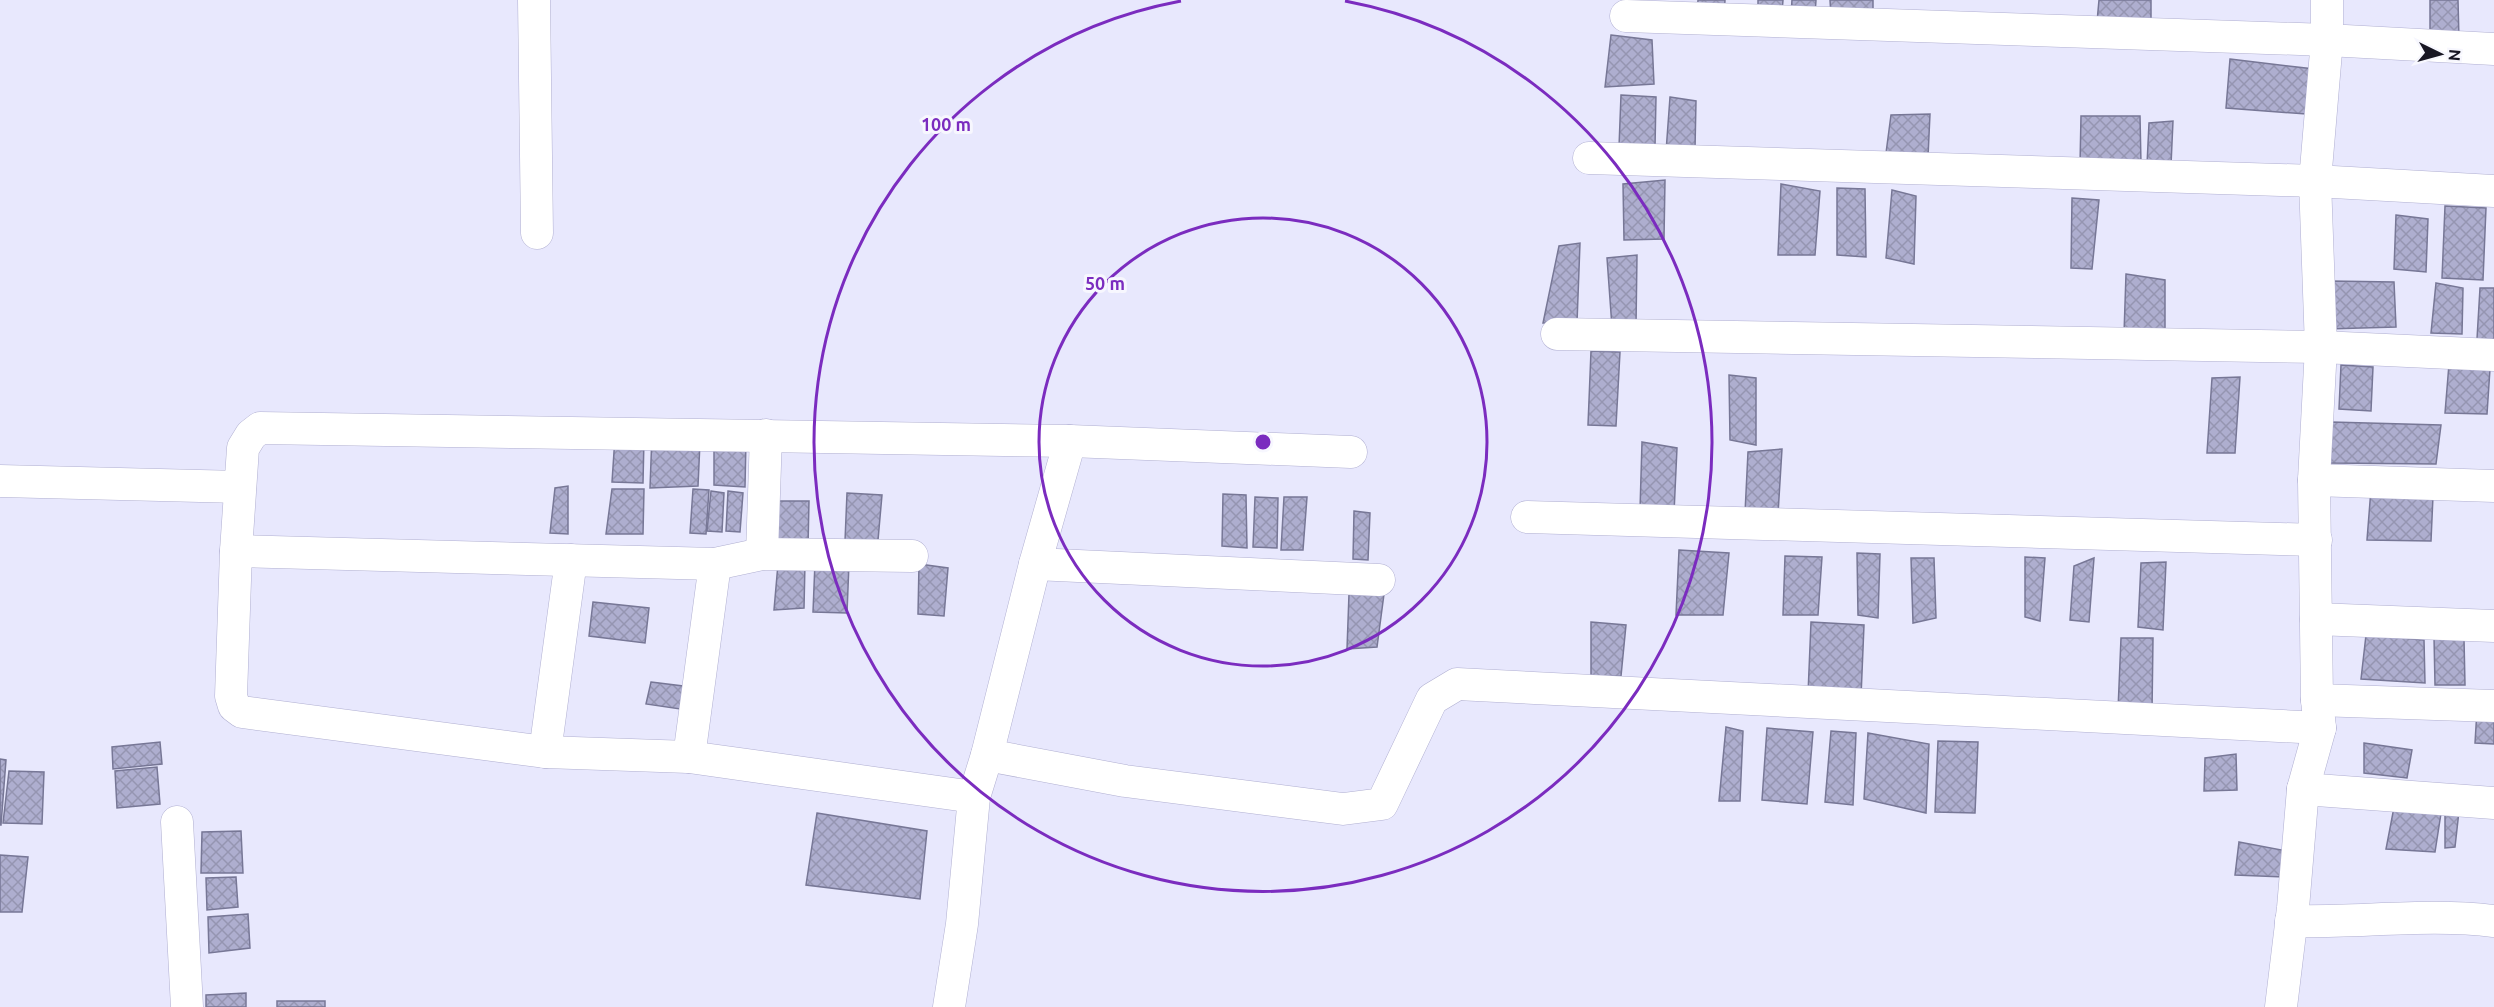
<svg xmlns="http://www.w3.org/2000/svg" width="2494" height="1007" viewBox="0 0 2494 1007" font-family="Ubuntu,sans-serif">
	<defs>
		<pattern id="building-cross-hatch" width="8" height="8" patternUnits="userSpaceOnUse" patternTransform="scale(1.5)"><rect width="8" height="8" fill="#aeaecf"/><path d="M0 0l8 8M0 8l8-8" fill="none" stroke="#9595b1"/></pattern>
	</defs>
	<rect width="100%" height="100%" fill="#e8e8fd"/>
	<g fill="url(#building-cross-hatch)" stroke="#777796" stroke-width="1.5">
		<polygon points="1698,0 1725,0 1724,15 1697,15"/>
		<polygon points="1758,0 1783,0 1782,12 1758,11"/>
		<polygon points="1792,0 1816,0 1815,15 1791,14"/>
		<polygon points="1830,0 1873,0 1873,18 1831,16"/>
		<polygon points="2099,0 2151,0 2151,24 2097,22"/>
		<polygon points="2430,0 2458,0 2459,40 2430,38"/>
		<polygon points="1611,35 1652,40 1654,84 1605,87"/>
		<polygon points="2230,59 2314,69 2306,114 2226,108"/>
		<polygon points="1621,95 1656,97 1655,147 1619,147"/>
		<polygon points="1670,97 1696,101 1695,149 1666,152"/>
		<polygon points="1930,114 1928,157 1886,153 1891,115"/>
		<polygon points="2081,116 2140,116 2141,164 2080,165"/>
		<polygon points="2173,121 2171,165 2147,165 2149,123"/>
		<polygon points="1665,180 1664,239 1624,240 1623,184"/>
		<polygon points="1781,184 1820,191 1815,255 1778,255"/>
		<polygon points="1837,188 1865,189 1866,257 1837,255"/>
		<polygon points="1892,190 1916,196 1914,264 1886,258"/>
		<polygon points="2072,198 2099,200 2092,269 2071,268"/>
		<polygon points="2445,206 2486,208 2483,280 2442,278"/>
		<polygon points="2396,215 2428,219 2426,272 2394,269"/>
		<polygon points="1580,243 1577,323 1543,323 1559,246"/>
		<polygon points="1637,255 1636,326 1612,327 1607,258"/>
		<polygon points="2126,274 2165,280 2165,336 2124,334"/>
		<polygon points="2330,281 2394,282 2396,327 2327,329"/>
		<polygon points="2436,283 2463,288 2462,334 2431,333"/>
		<polygon points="2480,288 2494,288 2494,340 2477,339"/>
		<polygon points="1591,351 1620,352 1616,426 1588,425"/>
		<polygon points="2449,364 2490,369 2487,414 2445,413"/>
		<polygon points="2341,365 2373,367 2371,411 2339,409"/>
		<polygon points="1729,375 1756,378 1756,445 1730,440"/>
		<polygon points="2240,377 2235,453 2207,453 2212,378"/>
		<polygon points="2331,422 2441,425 2436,464 2329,463"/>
		<polygon points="652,434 700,442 698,486 650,488"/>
		<polygon points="615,437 644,439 643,483 612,482"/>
		<polygon points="714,439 746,440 745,487 714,485"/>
		<polygon points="1642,442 1677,448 1674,513 1640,510"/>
		<polygon points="1782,449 1778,514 1745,513 1748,452"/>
		<polygon points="568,486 568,534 550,533 555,488"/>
		<polygon points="612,489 644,489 643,534 606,534"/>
		<polygon points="693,489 709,490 706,534 690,533"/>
		<polygon points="2371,489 2433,496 2431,541 2367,540"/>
		<polygon points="711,491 724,493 722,532 707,531"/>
		<polygon points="728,491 743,493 740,532 726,531"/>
		<polygon points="847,493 882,495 878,540 845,541"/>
		<polygon points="1223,494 1246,495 1247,548 1222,546"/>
		<polygon points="1255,497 1278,498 1277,548 1253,547"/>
		<polygon points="1284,497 1307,497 1303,550 1281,550"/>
		<polygon points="779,501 809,501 808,547 776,547"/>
		<polygon points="1354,511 1370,513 1368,560 1353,559"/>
		<polygon points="1679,550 1729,553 1723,615 1676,615"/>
		<polygon points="1857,553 1880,554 1878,618 1858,615"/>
		<polygon points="1785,556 1822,557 1818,615 1783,615"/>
		<polygon points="2025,557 2045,558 2040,621 2025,617"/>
		<polygon points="1911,558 1934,558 1936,618 1913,623"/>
		<polygon points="2094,558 2089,622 2070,620 2074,566"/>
		<polygon points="815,562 849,563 847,613 813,612"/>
		<polygon points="2166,562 2163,630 2138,627 2141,563"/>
		<polygon points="805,563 804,608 774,610 778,564"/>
		<polygon points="919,564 948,568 944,616 918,614"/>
		<polygon points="1349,594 1384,594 1377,647 1347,649"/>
		<polygon points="593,602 649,608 645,643 589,636"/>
		<polygon points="1591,622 1626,625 1621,676 1591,677"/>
		<polygon points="1811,622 1864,625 1861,697 1808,694"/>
		<polygon points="2366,635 2424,640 2425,683 2361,679"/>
		<polygon points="2434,637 2464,639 2465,685 2435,685"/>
		<polygon points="2121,638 2153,638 2152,713 2118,710"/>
		<polygon points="651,682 691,687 687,710 646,704"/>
		<polygon points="2477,710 2494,712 2494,744 2475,743"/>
		<polygon points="1726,727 1743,731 1740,801 1719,801"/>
		<polygon points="1767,728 1813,732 1807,804 1762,800"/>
		<polygon points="1831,731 1856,733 1853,805 1825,802"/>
		<polygon points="1868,733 1929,744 1926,813 1864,799"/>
		<polygon points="1938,741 1978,742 1975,813 1935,812"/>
		<polygon points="160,742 162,764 113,769 112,747"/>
		<polygon points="2364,743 2412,750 2407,778 2364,773"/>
		<polygon points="2236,754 2237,790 2204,791 2205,758"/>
		<polygon points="0,759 6,760 1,825 0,825"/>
		<polygon points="157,767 160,804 117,808 115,771"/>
		<polygon points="9,771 44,772 42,824 3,823"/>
		<polygon points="2395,802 2442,807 2435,852 2386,849"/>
		<polygon points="2445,811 2459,811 2455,847 2445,848"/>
		<polygon points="817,813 927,831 920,899 806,885"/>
		<polygon points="241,831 243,873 201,873 202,832"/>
		<polygon points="2239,842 2287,851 2284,877 2235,875"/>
		<polygon points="0,855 28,857 22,912 0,912"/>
		<polygon points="236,877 238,907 207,910 206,878"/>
		<polygon points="248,914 250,948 209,953 208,917"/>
		<polygon points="246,993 246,1007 206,1007 206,995"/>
		<rect x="277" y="1001" width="48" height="6"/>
	</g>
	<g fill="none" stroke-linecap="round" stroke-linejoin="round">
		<g stroke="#b0afd1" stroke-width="33">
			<g id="minor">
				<polyline points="534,0 537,233"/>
				<polyline points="1626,16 2327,40 2494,49"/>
				<polyline points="1589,158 2315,181 2494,191"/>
				<polyline points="1557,334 2321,347 2494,355"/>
				<polyline points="2314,480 2494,486"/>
				<polyline points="0,481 240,487"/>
				<polyline points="1527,517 2316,540"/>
				<polyline points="236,551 715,564 762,554 912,556"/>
				<polyline points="762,554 766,435"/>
				<polyline points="1035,564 1379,580"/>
				<polyline points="2316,619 2494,626"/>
				<polyline points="2317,700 2494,706"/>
				<polyline points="545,752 571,560"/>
				<polyline points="987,755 1125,781 1343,809 1382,804 1432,699 1457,684 2320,728"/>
				<polyline points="689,757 715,564"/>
				<polyline points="2303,789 2494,803"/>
				<polyline points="974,797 689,757 545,752 242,712 234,706 231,696 236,551 243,448 251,435 260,428 1070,441 1351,452"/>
				<polyline points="177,822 187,1007"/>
				<path d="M2291,921C2357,923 2429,913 2494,921"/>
				<polyline points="949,1007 962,924 974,797 987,755 1035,564 1070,441"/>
				<polyline points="2281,1007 2293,908 2303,789 2320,728 2317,700 2314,480 2321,347 2315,181 2327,40 2327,0"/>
			</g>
		</g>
		<use href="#minor" stroke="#fff" stroke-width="32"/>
	</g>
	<g fill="none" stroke="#7b2cbf" stroke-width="3">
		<circle cx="1263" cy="442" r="224"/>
		<path d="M1345 1A449 449 0 1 1 1181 1"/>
	</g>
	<circle cx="1263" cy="442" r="9" fill="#7b2cbf" stroke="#f7f7fe" stroke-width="3"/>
	<g font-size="18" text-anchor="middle" font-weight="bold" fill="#7b2cbf" stroke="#f7f7fe" stroke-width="6" stroke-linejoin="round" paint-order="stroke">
		<text x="946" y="131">100 m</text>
		<text x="1105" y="290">50 m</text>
	</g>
	<g transform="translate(2440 54) rotate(95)" stroke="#f7f7fe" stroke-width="4.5" paint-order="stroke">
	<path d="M0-4.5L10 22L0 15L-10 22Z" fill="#171623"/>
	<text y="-9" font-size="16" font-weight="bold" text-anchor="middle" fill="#171623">N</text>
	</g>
</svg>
